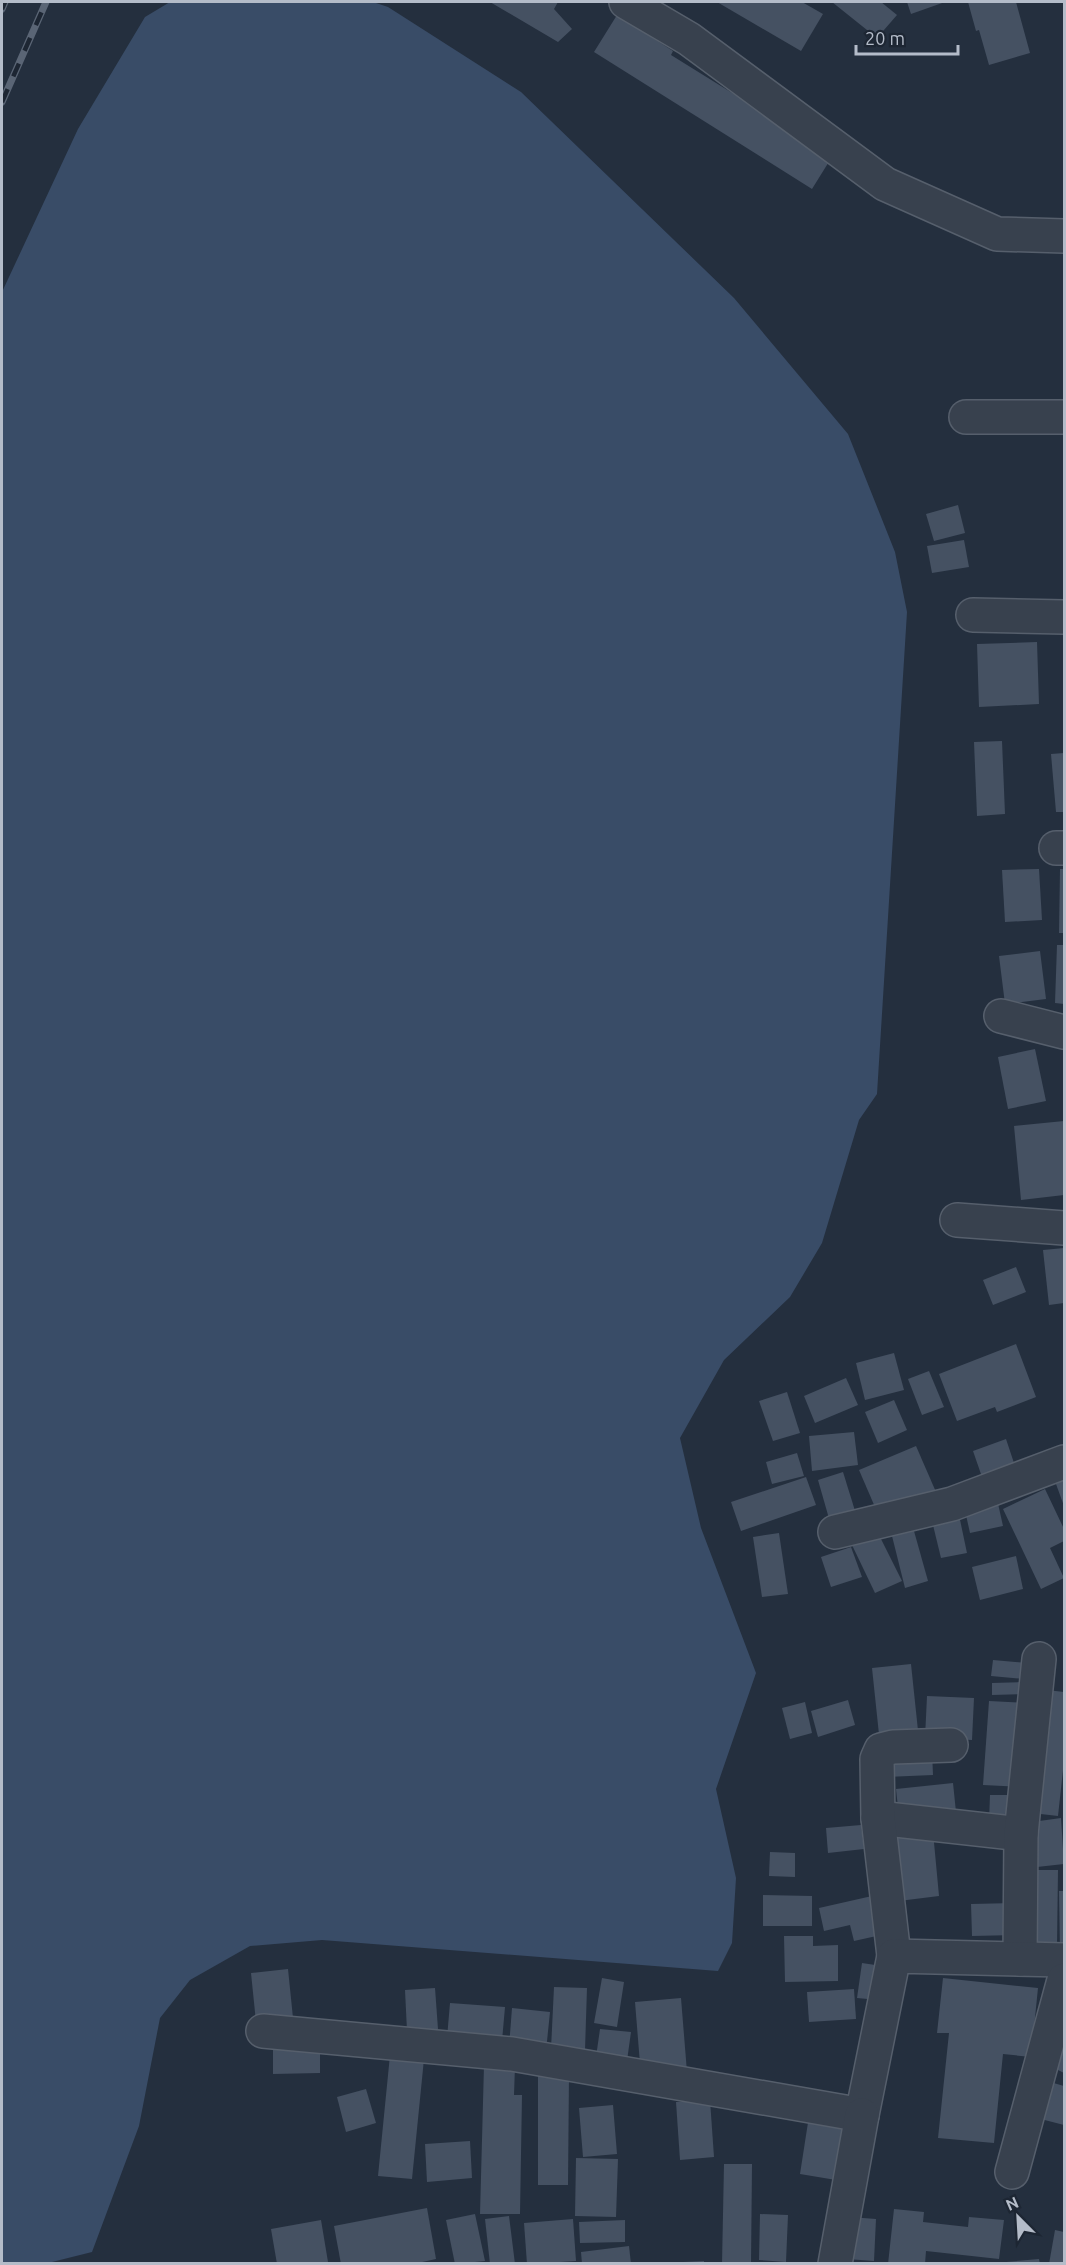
<svg xmlns="http://www.w3.org/2000/svg" width="1066" height="2265" viewBox="0 0 1066 2265" font-family="Ubuntu,sans-serif">
	<rect width="100%" height="100%" fill="#242f3e"/>
	<polygon fill="#394c67" points="170,2 373,2 388,7 521,92 734,298 848,434 895,552 907,612 877,1094 859,1120 822,1243 790,1297 724,1360 680,1438 701,1528 756,1673 716,1789 736,1878 732,1943 718,1971 322,1940 250,1946 190,1980 160,2018 139,2126 92,2252 48,2263 2,2263 2,292 78,129 145,17"/>
	<g fill="#455162">
		<polygon points="490,2 558,2 554,9 572,29 558,42"/>
		<polygon points="717,2 802,2 823,14 801,51"/>
		<polygon points="832,2 881,2 897,15 877,38"/>
		<polygon points="907,2 945,2 911,14"/>
		<polygon points="968,2 1016,2 1030,53 989,65 979,30 976,31"/>
		<polygon points="617,15 673,51 671,55 790,129 835,152 812,189 594,52"/>
		<polygon points="958,505 965,533 934,541 926,514"/>
		<polygon points="964,540 969,567 932,573 927,546"/>
		<polygon points="1037,642 1039,704 979,707 977,644"/>
		<polygon points="1002,741 1005,814 977,816 974,742"/>
		<polygon points="1064,753 1064,812 1056,812 1051,754"/>
		<polygon points="1039,869 1042,920 1005,922 1002,870"/>
		<polygon points="1060,869 1064,869 1064,933 1059,933"/>
		<polygon points="1057,945 1064,945 1064,1004 1055,1003"/>
		<polygon points="1040,951 1046,999 1005,1004 999,956"/>
		<polygon points="1035,1049 1046,1101 1008,1109 998,1057"/>
		<polygon points="1064,1121 1064,1195 1021,1200 1014,1126"/>
		<polygon points="1064,1248 1064,1303 1049,1305 1043,1250"/>
		<polygon points="1016,1267 1026,1292 993,1305 983,1280"/>
		<polygon points="1016,1344 1036,1397 997,1412 995,1407 957,1421 939,1374"/>
		<polygon points="894,1353 904,1390 865,1400 856,1363"/>
		<polygon points="929,1371 944,1407 922,1415 908,1379"/>
		<polygon points="846,1378 858,1405 815,1423 804,1396"/>
		<polygon points="787,1392 800,1433 773,1441 759,1401"/>
		<polygon points="894,1400 907,1430 878,1443 865,1412"/>
		<polygon points="854,1432 858,1465 812,1471 809,1436"/>
		<polygon points="1006,1439 1015,1466 982,1477 973,1451"/>
		<polygon points="916,1446 936,1492 878,1514 859,1470"/>
		<polygon points="797,1453 804,1476 772,1484 766,1462"/>
		<polygon points="843,1472 856,1514 830,1522 818,1480"/>
		<polygon points="806,1477 816,1505 741,1531 731,1502"/>
		<polygon points="1064,1480 1064,1506 1056,1484"/>
		<polygon points="1045,1489 1064,1529 1064,1541 1050,1548 1064,1578 1041,1589 1003,1509"/>
		<polygon points="997,1499 1003,1526 970,1533 964,1506"/>
		<polygon points="959,1515 967,1553 941,1558 932,1521"/>
		<polygon points="914,1531 928,1581 905,1588 892,1536"/>
		<polygon points="779,1533 788,1594 762,1597 753,1537"/>
		<polygon points="878,1533 902,1581 875,1593 852,1545"/>
		<polygon points="851,1547 862,1577 831,1587 821,1557"/>
		<polygon points="1016,1556 1023,1589 980,1600 972,1567"/>
		<polygon points="993,1660 1027,1663 1025,1679 991,1676"/>
		<polygon points="911,1664 919,1740 880,1744 872,1668"/>
		<polygon points="1024,1682 1024,1694 992,1695 992,1683"/>
		<polygon points="1047,1690 1064,1692 1064,1761 1058,1816 1032,1813"/>
		<polygon points="927,1696 974,1698 972,1740 925,1738"/>
		<polygon points="848,1700 855,1725 818,1737 811,1711"/>
		<polygon points="989,1701 1027,1703 1021,1787 983,1785"/>
		<polygon points="805,1702 812,1733 790,1739 782,1708"/>
		<polygon points="932,1751 933,1775 886,1777 886,1754"/>
		<polygon points="953,1783 956,1812 899,1817 896,1789"/>
		<polygon points="990,1795 1022,1795 1021,1824 989,1822"/>
		<polygon points="1061,1818 1064,1864 1037,1867 1032,1822"/>
		<polygon points="861,1825 864,1849 828,1853 826,1828"/>
		<polygon points="933,1832 939,1896 899,1901 892,1836"/>
		<polygon points="770,1852 795,1853 795,1877 769,1876"/>
		<polygon points="1029,1870 1058,1870 1057,1947 1028,1946"/>
		<polygon points="1059,1891 1064,1891 1064,1951 1060,1951"/>
		<polygon points="763,1895 812,1896 812,1926 763,1926"/>
		<polygon points="872,1896 881,1935 854,1941 850,1925 824,1931 819,1908"/>
		<polygon points="1015,1903 1016,1935 972,1936 971,1904"/>
		<polygon points="784,1936 813,1936 813,1946 838,1945 838,1981 785,1982"/>
		<polygon points="862,1963 882,1966 878,2000 857,1998"/>
		<polygon points="288,1969 293,2018 256,2022 251,1973"/>
		<polygon points="602,1978 624,1982 617,2027 594,2023"/>
		<polygon points="943,1978 1038,1988 1031,2057 1003,2054 994,2143 938,2138 949,2033 937,2033"/>
		<polygon points="554,1987 587,1988 585,2050 551,2049"/>
		<polygon points="435,1988 438,2029 407,2031 405,1990"/>
		<polygon points="854,1989 856,2019 809,2022 807,1992"/>
		<polygon points="681,1998 687,2072 641,2076 635,2002"/>
		<polygon points="450,2003 505,2007 502,2041 447,2038"/>
		<polygon points="512,2008 550,2012 546,2051 509,2047"/>
		<polygon points="600,2029 631,2032 626,2068 595,2064"/>
		<polygon points="1064,2039 1064,2073 1052,2067"/>
		<polygon points="273,2042 320,2042 320,2073 273,2074"/>
		<polygon points="390,2055 424,2059 412,2179 378,2176"/>
		<polygon points="484,2065 515,2066 514,2095 522,2095 520,2214 480,2214"/>
		<polygon points="538,2073 569,2073 568,2185 538,2185"/>
		<polygon points="1043,2080 1064,2086 1064,2125 1033,2117"/>
		<polygon points="366,2089 376,2123 346,2132 337,2097"/>
		<polygon points="710,2100 714,2157 680,2160 676,2102"/>
		<polygon points="613,2105 617,2154 583,2157 579,2108"/>
		<polygon points="809,2116 845,2122 836,2180 800,2174"/>
		<polygon points="470,2141 472,2178 427,2182 425,2144"/>
		<polygon points="576,2158 618,2159 616,2217 575,2216"/>
		<polygon points="724,2164 752,2164 751,2264 722,2264"/>
		<polygon points="427,2208 436,2259 413,2264 341,2264 334,2226"/>
		<polygon points="894,2209 924,2212 923,2222 968,2227 969,2217 1004,2220 999,2259 926,2251 925,2264 888,2264"/>
		<polygon points="475,2214 485,2261 455,2264 446,2220"/>
		<polygon points="760,2214 788,2215 786,2262 759,2260"/>
		<polygon points="509,2216 515,2264 490,2264 485,2219"/>
		<polygon points="850,2217 876,2219 874,2261 847,2259"/>
		<polygon points="573,2219 576,2261 527,2264 524,2223"/>
		<polygon points="321,2220 328,2262 277,2264 271,2229"/>
		<polygon points="625,2220 625,2242 580,2243 579,2222"/>
		<polygon points="1055,2230 1064,2232 1064,2264 1049,2264"/>
		<polygon points="629,2246 631,2264 582,2264 581,2252"/>
		<polygon points="1039,2259 1040,2264 1006,2264 1006,2262"/>
		<polygon points="704,2261 704,2264 684,2264 683,2262"/>
	</g>
	<g fill="none" stroke-linecap="round" stroke-linejoin="round">
		<g stroke="#565f6c" stroke-width="36">
			<g id="street">
				<polyline points="626,2 689,39 885,184 997,234 1064,236"/>
				<polyline points="966,417 1064,417"/>
				<polyline points="973,615 1064,617"/>
				<polyline points="1056,848 1064,848"/>
				<polyline points="1001,1016 1064,1032"/>
				<polyline points="957,1220 1064,1228"/>
				<polyline points="835,1532 952,1504 1064,1462"/>
				<polyline points="878,1818 1021,1834"/>
				<polyline points="894,1956 878,1818 877,1759 881,1750 893,1747 951,1745"/>
				<polyline points="1020,1959 1021,1834 1039,1659"/>
				<polyline points="263,2031 512,2054 862,2115 894,1956 1064,1960"/>
				<polyline points="1012,2172 1064,1980"/>
				<polyline points="835,2264 862,2115"/>
			</g>
		</g>
		<use href="#street" stroke="#38414e" stroke-width="33"/>
		<g stroke="#5a6575" stroke-width="7">
			<g id="rail">
				<polyline points="2,9 5,2"/>
				<polyline points="2,102 46,2"/>
			</g>
		</g>
		<use href="#rail" stroke="#1d2633" stroke-width="4.5" stroke-dasharray="14" stroke-linecap="butt"/>
	</g>
	<rect width="1066" height="2265" fill="none" stroke="#b4bcc9" stroke-width="6"/>
	<g transform="translate(1018 2217) rotate(336)" stroke="#1d2633" stroke-width="4.5" paint-order="stroke">
	<path d="M0-4.5L10 22L0 15L-10 22Z" fill="#b4bcc9"/>
	<text y="-9" font-size="16" font-weight="bold" text-anchor="middle" fill="#b4bcc9">N</text>
	</g>
	<path d="M856 45v9h102v-9" fill="none" stroke="#b4bcc9" stroke-width="3"/>
	<text x="865" y="45" font-size="18" fill="#b4bcc9" stroke="#1d2633" stroke-width="4.5" paint-order="stroke">20 m</text>
</svg>
